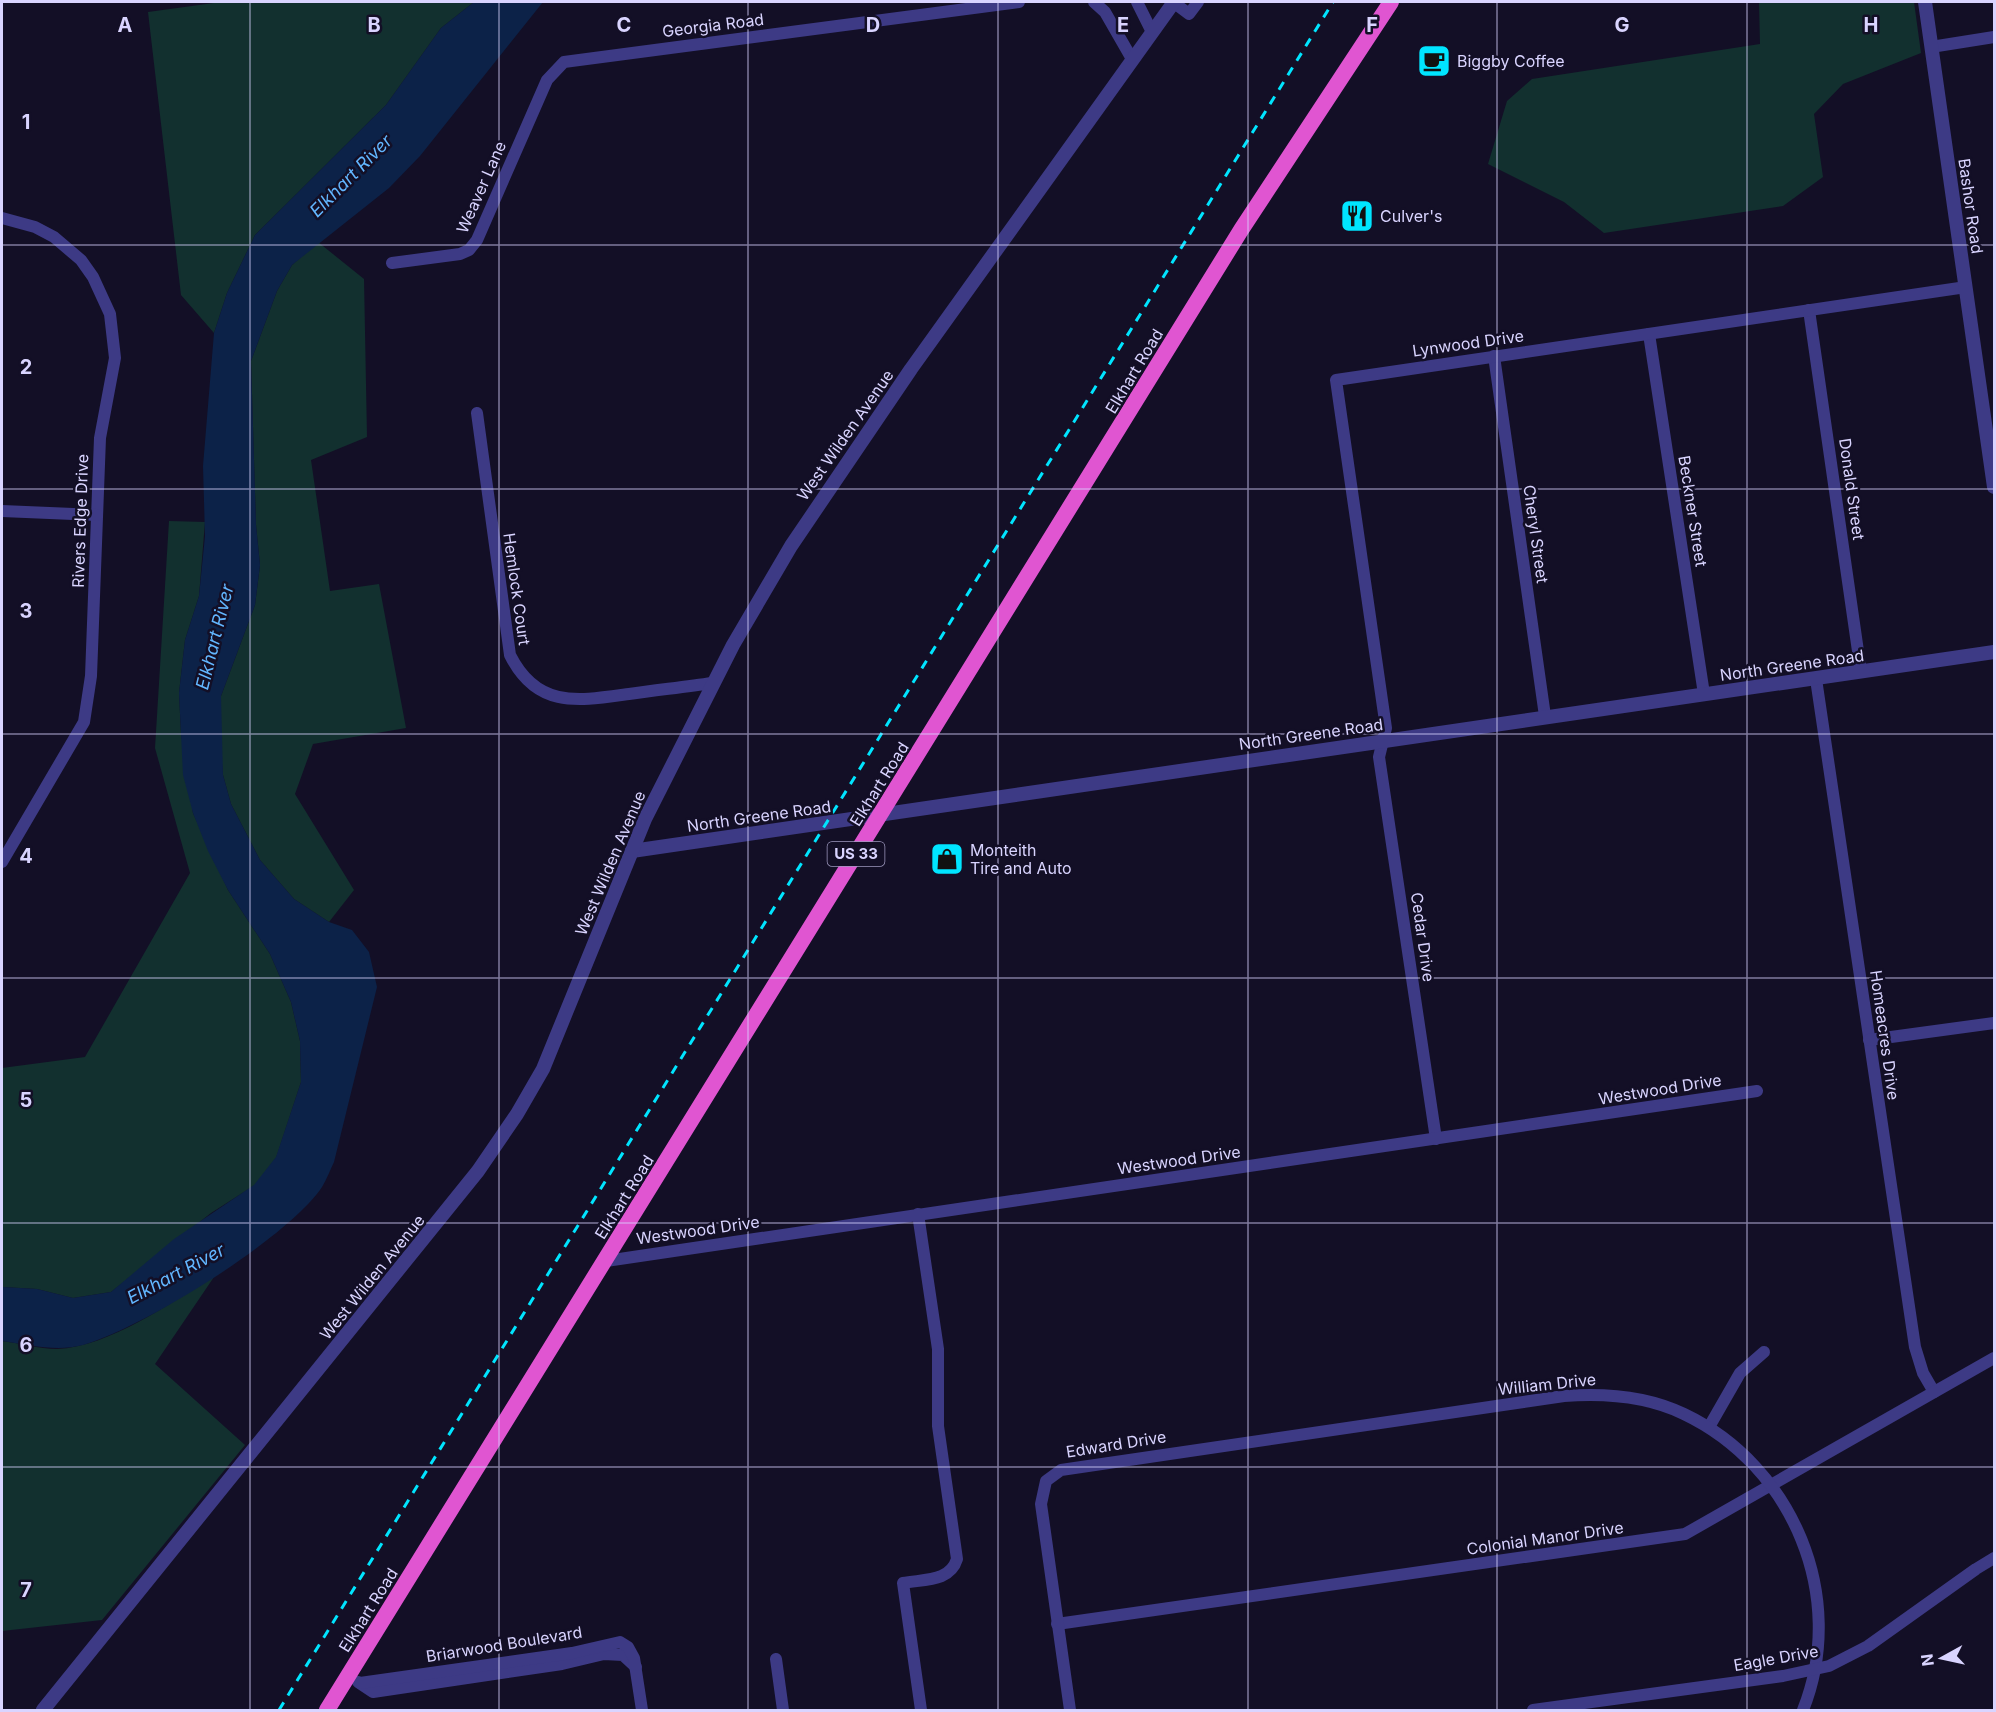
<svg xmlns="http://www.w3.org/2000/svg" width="1996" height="1712" viewBox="0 0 1996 1712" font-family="Inter,sans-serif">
	<rect width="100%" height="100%" fill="#130f26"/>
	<g fill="#12302f">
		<polygon points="221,2 474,2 441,28 386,105 255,235 227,293 214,333 181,295 148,12"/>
		<polygon points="1759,2 1914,2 1921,53 1843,84 1814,114 1823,177 1783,206 1604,233 1564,202 1488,164 1507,101 1532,79 1760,44"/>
		<polygon points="318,242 364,279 367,437 311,460 330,591 379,584 406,728 313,744 295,794 354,890 329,922 294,899 260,860 231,804 223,775 220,742 221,696 255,605 260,565 256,525 251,361 277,291 292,265"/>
		<polygon points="169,521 205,522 199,596 185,640 179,693 181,733 193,813 228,890 270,954 291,1002 300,1041 301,1082 276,1158 255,1185 211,1213 111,1292 73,1298 37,1289 2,1287 2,1068 85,1057 190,873 155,748"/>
		<path d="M216,1274L155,1364L245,1445L102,1620L2,1631V1341C19,1343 39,1349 57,1349C109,1347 173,1302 216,1274Z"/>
	</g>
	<path fill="#0c2248" d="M474,2H543L420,156L389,188L292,265L277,291L251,361L256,525L260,565L255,605L221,696L223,775L231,804L260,860L294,899L329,922L352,930L369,952L377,987L334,1162C330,1170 327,1179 322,1187C288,1238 143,1328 83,1345C57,1352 29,1345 2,1341V1287L37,1289L73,1298L111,1292L174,1239L254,1185L276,1157L301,1082L300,1041L291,1002L270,954L228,890L208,851L193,813L183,775L179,693L185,640L199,596L205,536L203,466L214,333L227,293L255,235L386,105L441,28Z"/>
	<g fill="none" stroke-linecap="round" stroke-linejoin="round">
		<g stroke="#3d3a85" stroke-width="12">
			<polyline points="1094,2 1105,12 1132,59"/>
			<polyline points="1137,2 1152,32"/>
			<polyline points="1173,2 1189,14 1198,2"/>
			<polyline points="1931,47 1994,37"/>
			<polyline points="2,218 35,227 54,237 81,260 93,277 110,314 115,358 100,438 91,676 84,722 2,862"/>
			<polyline points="392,263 460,254 469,250 477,240 547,80 564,62 1019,2"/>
			<polyline points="1809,310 1861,672"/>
			<polyline points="1649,334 1704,694"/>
			<polyline points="1494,356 1545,716"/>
			<path d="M477,413L510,655C537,709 578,701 629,694C657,690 685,687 712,683"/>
			<polyline points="2,511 97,515"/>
			<polyline points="1816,679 1915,1347 1923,1373 1934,1392"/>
			<polyline points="1869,1040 1994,1023"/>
			<polyline points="1436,1139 1379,757 1386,728 1336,380 1966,287"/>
			<path d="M918,1214L938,1349V1426L957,1559C950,1582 924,1579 903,1583L921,1710"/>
			<polyline points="606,1261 1757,1091"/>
			<polyline points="1709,1427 1740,1373 1764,1352"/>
			<polyline points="1057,1624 1685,1534 1994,1358"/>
			<polyline points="776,1659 783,1710"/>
			<polyline points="358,1682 373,1692 562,1664 604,1654 623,1655 636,1667"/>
			<polyline points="360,1683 572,1653 620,1642 628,1647 634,1658 642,1710"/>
			<path d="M1070,1710L1041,1504L1046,1481L1061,1470L1564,1396C1604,1393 1647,1396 1684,1414C1793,1466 1848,1597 1803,1710"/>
			<polyline points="1533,1710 1783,1676 1829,1666 1868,1646 1976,1569 1994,1558"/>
		</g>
		<g stroke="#3d3a85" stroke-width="14">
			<polyline points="1925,2 1994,487"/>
			<polyline points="632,851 1994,652"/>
			<polyline points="43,1710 478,1171 517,1114 543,1069 645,819 733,645 791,546 911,369 1174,2"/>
		</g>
		<polyline stroke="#e055d1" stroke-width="16" points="327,1710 1241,230 1391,2"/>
		<polyline stroke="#00e5ff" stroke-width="3" stroke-dasharray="9 8" stroke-linecap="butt" points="279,1710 1333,2"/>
	</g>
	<path fill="none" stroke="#d9d4ff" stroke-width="1.5" stroke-opacity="0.55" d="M250,2V1710M499,2V1710M748,2V1710M998,2V1710M1248,2V1710M1497,2V1710M1747,2V1710M2,245H1994M2,489H1994M2,734H1994M2,978H1994M2,1223H1994M2,1467H1994"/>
	<defs>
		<g id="cafe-square" transform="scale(1.725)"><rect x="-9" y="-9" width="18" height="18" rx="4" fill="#00e5ff" stroke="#130f26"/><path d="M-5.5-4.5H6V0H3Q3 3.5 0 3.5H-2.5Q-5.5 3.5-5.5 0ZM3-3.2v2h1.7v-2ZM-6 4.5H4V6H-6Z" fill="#111"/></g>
		<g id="restaurant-square" transform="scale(1.725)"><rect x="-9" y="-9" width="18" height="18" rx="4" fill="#00e5ff" stroke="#130f26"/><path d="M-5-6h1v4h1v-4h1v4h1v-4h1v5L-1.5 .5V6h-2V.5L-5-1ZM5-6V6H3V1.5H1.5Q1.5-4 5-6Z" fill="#111"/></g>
		<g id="shop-square" transform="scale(1.725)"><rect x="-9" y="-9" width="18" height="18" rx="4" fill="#00e5ff" stroke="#130f26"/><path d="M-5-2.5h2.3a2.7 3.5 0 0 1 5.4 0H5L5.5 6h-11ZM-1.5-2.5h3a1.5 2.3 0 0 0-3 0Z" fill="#111"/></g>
	</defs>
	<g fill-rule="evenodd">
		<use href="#cafe-square" x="1434" y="61"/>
		<use href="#restaurant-square" x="1357" y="216"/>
		<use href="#shop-square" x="947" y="859"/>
	</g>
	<g text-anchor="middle" stroke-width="5" stroke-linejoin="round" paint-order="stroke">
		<rect fill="#130f26" stroke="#9e99be" stroke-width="1.5" x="827.5" y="842" width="57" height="24" rx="4.5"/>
		<g font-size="15" font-weight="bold" fill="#d9d4ff">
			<text x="856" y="859">US 33</text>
		</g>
		<g font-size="16" fill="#d9d4ff" stroke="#130f26">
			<text transform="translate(713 25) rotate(-7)" y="6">Georgia Road</text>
			<text transform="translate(481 187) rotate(-66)" y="6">Weaver Lane</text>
			<text transform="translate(1971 206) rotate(82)" y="6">Bashor Road</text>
			<text transform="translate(1468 343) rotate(-8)" y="6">Lynwood Drive</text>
			<text transform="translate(1134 371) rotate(-59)" y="6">Elkhart Road</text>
			<text transform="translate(845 435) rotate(-55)" y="6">West Wilden Avenue</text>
			<text transform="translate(1852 489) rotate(82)" y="6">Donald Street</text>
			<text transform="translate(1693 511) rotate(81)" y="6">Beckner Street</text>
			<text transform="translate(80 521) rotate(-88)" y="6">Rivers Edge Drive</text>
			<text transform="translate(1536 534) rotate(82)" y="6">Cheryl Street</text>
			<text transform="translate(517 589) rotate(82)" y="6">Hemlock Court</text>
			<text transform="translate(1792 665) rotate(-8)" y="6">North Greene Road</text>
			<text transform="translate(1311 734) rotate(-8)" y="6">North Greene Road</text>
			<text transform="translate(879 784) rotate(-58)" y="6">Elkhart Road</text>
			<text transform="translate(759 816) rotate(-8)" y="6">North Greene Road</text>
			<text transform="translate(610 863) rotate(-67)" y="6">West Wilden Avenue</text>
			<text transform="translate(1423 937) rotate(82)" y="6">Cedar Drive</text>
			<text transform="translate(1885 1035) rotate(82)" y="6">Homeacres Drive</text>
			<text transform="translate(1660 1089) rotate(-9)" y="6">Westwood Drive</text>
			<text transform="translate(1179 1160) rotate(-8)" y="6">Westwood Drive</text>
			<text transform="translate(624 1197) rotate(-58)" y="6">Elkhart Road</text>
			<text transform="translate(698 1230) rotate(-8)" y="6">Westwood Drive</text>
			<text transform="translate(372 1277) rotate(-51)" y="6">West Wilden Avenue</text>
			<text transform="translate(1547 1384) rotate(-6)" y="6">William Drive</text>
			<text transform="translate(1116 1444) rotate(-9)" y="6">Edward Drive</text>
			<text transform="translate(1545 1538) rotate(-8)" y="6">Colonial Manor Drive</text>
			<text transform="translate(368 1610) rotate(-58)" y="6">Elkhart Road</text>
			<text transform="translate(504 1644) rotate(-9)" y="6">Briarwood Boulevard</text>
			<text transform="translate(1776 1658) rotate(-10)" y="6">Eagle Drive</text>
		</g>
		<g font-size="16" fill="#d9d4ff" stroke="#130f26" text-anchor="start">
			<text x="1457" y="67">Biggby Coffee</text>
			<text x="1380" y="222">Culver's</text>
			<text x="970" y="856">Monteith<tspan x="970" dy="18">Tire and Auto</tspan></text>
		</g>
		<g font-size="18" font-style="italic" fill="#62b6ff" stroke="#130f26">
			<text transform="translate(351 176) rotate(-45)" y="6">Elkhart River</text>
			<text transform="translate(215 637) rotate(-76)" y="6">Elkhart River</text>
			<text transform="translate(176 1274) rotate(-28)" y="6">Elkhart River</text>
		</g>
	</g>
	<g font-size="20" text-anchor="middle" font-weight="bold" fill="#d9d4ff" stroke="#130f26" stroke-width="5" stroke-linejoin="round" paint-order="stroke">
		<text x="125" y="32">A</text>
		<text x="374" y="32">B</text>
		<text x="624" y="32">C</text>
		<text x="873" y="32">D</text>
		<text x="1123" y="32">E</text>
		<text x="1372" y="32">F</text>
		<text x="1622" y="32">G</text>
		<text x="1871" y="32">H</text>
		<text x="26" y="129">1</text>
		<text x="26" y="374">2</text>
		<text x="26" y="618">3</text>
		<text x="26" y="863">4</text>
		<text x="26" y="1107">5</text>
		<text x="26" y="1352">6</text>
		<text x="26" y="1597">7</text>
	</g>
	<rect width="1996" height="1712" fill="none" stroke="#d9d4ff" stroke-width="6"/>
	<g transform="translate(1942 1658) rotate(262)" stroke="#130f26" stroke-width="4.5" paint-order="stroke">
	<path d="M0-4.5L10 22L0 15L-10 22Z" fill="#d9d4ff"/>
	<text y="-9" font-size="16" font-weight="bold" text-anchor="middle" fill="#d9d4ff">N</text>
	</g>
</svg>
